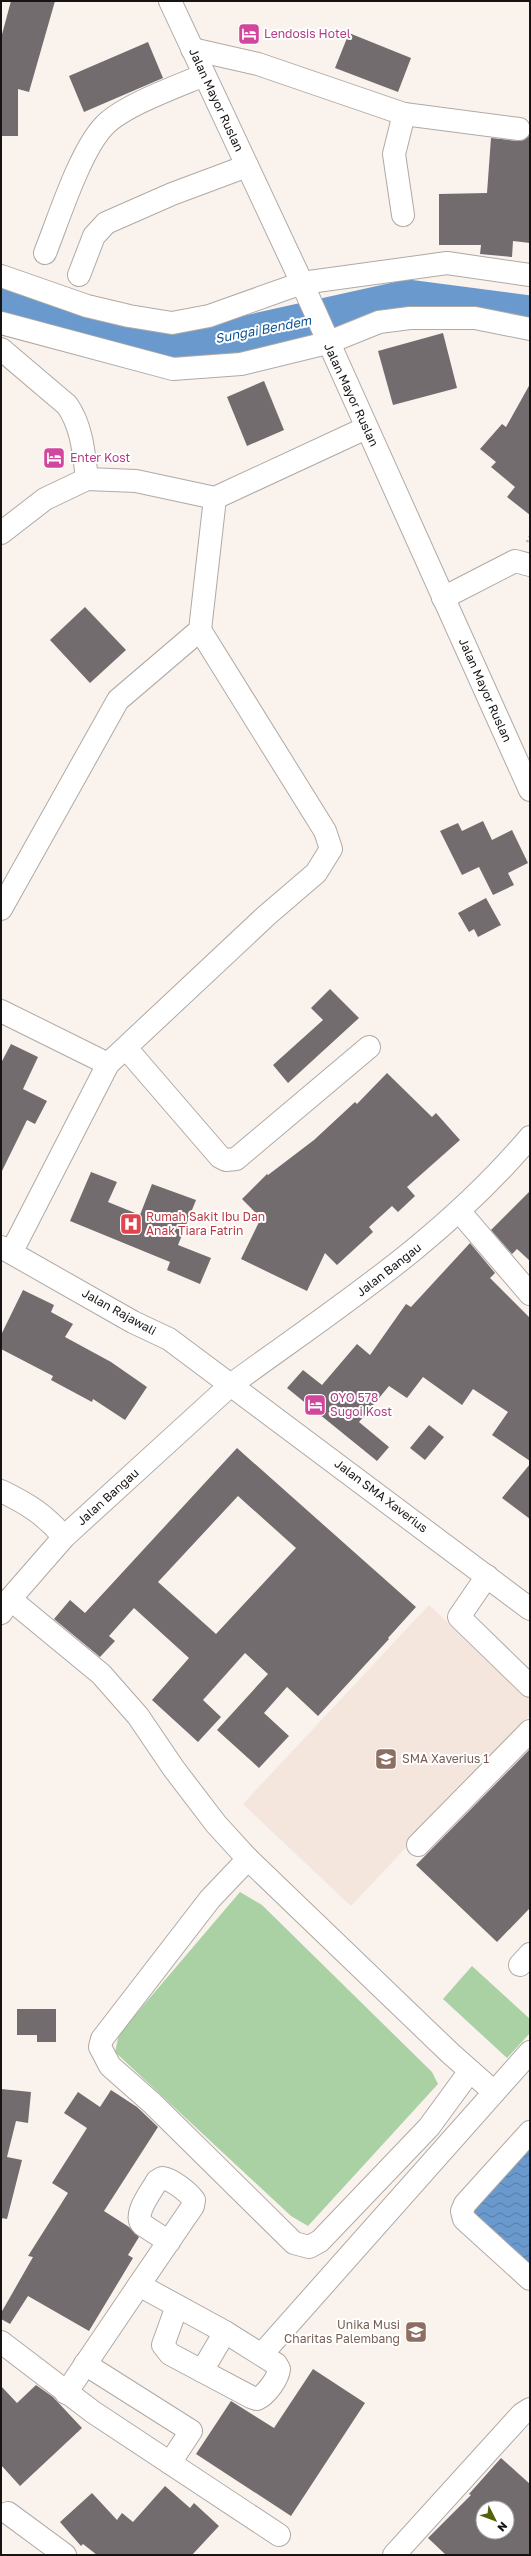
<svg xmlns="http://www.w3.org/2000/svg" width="531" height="2556" viewBox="0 0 531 2556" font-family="'Golos Text',sans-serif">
	<defs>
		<pattern id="water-waves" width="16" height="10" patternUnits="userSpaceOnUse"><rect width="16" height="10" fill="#6999cd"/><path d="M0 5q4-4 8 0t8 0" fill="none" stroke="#557ca5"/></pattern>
	</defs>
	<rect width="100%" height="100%" fill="#f9f2ed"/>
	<polygon fill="#f4e5dd" points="429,1605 530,1700 530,1715 351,1906 243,1804"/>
	<g fill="#aad1a4">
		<polygon points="240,1892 262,1905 432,2072 438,2084 308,2226 291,2216 115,2052 119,2034"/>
		<polygon points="472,1966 530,2019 530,2033 507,2058 443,1999"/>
	</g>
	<polygon fill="url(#water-waves)" points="530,2146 530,2269 469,2213"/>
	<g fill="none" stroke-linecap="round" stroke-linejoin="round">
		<polyline stroke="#6999cd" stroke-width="37" points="1,299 157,347 233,337 408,298 530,314"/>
	</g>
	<g fill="#736c6e" fill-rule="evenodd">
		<polygon points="11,1 55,1 29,92 18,89 18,136 1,136 1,38"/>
		<polygon points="349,33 411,58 398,92 335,68"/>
		<polygon points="148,42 163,78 84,112 69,76"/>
		<polygon points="530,135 530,243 513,241 512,257 480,254 481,245 439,245 439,194 487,193 491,138 518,141 524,140"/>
		<polygon points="443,333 457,388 393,405 378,351"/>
		<polygon points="264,381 284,430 247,446 227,397"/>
		<polygon points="530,384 530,515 507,497 515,487 491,467 496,462 480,449 502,424 506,427"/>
		<polygon points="85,607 126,650 90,683 50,640"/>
		<polygon points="483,821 492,840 512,830 528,863 508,873 514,885 493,895 479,867 462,875 440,831 458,823 462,831"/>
		<polygon points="486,898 501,925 478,937 474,929 469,932 458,913"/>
		<polygon points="330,989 359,1018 288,1083 273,1065 323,1020 311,1008"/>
		<polygon points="11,1044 38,1057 23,1089 47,1101 35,1124 27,1120 1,1173 1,1063"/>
		<polygon points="387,1073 432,1117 436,1113 460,1140 407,1187 415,1196 398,1212 392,1206 369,1227 373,1232 337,1265 325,1253 307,1291 241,1259 261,1218 242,1199 267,1174 268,1175 314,1140 355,1102 357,1104"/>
		<polygon points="91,1172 117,1182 108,1202 140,1215 152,1184 196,1200 178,1245 211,1258 200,1284 167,1270 170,1262 70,1221"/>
		<polygon points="530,1191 530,1261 517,1249 512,1254 491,1230"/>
		<polygon points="470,1243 495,1273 490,1278 530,1318 530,1461 492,1435 508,1412 473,1389 462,1405 423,1377 407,1398 389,1386 359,1422 389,1447 377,1461 287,1388 303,1370 322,1385 357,1344 370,1355 406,1304 411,1307"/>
		<polygon points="23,1290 54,1305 51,1312 73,1324 65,1337 111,1362 147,1387 125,1420 93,1399 92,1402 51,1380 53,1376 1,1349 1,1335"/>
		<polygon points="429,1425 444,1437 425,1460 410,1448"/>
		<path d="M237,1448L416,1607L388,1638L389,1639L318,1716L287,1687L264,1713L289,1736L259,1768L217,1730L268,1674L245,1653L203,1700L221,1717L198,1742L152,1700L189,1658L134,1608L109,1636L115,1641L100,1657L54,1619L70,1600L85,1613ZM238,1496L296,1548L216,1634L158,1582Z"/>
		<polygon points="530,1464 530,1519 502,1498"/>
		<polygon points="530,1749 530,1908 497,1942 416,1865"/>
		<polygon points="17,2009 56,2009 56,2042 37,2042 37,2035 17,2035"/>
		<polygon points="1,2089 31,2092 28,2123 16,2121 7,2157 22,2160 7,2219 1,2218"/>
		<polygon points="111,2090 137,2107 158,2127 104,2211 129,2227 139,2237 128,2255 133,2258 89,2331 28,2296 10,2324 1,2319 1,2313 33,2257 28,2256 68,2193 52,2183 87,2128 64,2113 78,2092 100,2107"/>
		<polygon points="313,2369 365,2403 291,2516 196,2454 231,2401 274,2428"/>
		<polygon points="36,2385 53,2397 82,2428 20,2486 1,2465 1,2386 17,2403"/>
		<path d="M501,2458L530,2484V2555H446L428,2538L471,2495L469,2494ZM483,2508H507V2532H483Z"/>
		<polygon points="165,2486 190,2508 194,2503 219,2526 192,2555 97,2555 83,2544 81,2546 60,2522 92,2493 117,2520 122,2513 133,2522"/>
	</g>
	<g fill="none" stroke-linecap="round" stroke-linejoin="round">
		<g stroke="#b0a9a5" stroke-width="24">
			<g id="minor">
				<polyline points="170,1 302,283 530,790"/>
				<polyline points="192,49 258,64 404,114 519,129"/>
				<polyline points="403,215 394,154 404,114"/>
				<path d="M45,253C59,218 80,151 104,126C122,106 178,86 204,75"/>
				<polyline points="79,275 94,236 106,223 172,194 247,166"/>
				<polyline points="1,276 87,306 129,316 172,323 209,316 302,283 447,263 530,275"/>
				<polyline points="1,323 173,369 241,364 327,343 379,322 410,318 475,318 530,329"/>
				<path d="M1,349L67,405C82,426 84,454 87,479"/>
				<polyline points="1,533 45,499 87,479 136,481 215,498 366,428"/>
				<polyline points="443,598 515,561 530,565"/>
				<polyline points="1,909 118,700 200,630 215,498"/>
				<polyline points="1,1011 108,1064"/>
				<polyline points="126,1048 220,1157 226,1160 236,1159 369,1047"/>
				<polyline points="459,1211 530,1294"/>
				<polyline points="1,1247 133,1322 169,1339 530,1609"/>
				<polyline points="12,1251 108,1064 267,915 316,873 331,849 325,831 200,630"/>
				<path d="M232,1384C339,1306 443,1240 530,1137"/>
				<path d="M1,1491C28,1504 44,1514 64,1537"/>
				<polyline points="487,1576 459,1617 530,1686"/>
				<polyline points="10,1599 101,1674 138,1716 174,1769 216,1824 248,1859 450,2053 494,2092"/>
				<polyline points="1,1613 10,1599 64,1537 224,1391"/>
				<polyline points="418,1845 530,1731"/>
				<polyline points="248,1859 210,1899 102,2039 100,2047 110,2066 152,2103 294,2243 309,2247 320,2241 429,2127 470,2071"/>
				<polyline points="520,1965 530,1954"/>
				<polyline points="530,2132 465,2204 462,2211 464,2219 530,2279"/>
				<path d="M139,2285L193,2206L194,2200C188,2192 172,2179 162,2178L157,2181C151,2192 132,2215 143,2225L169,2242"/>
				<polyline points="1,2342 93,2412 279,2535"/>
				<polyline points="262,2354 530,2052"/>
				<polyline points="85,2364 191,2431 170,2463"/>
				<polyline points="202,2371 225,2332"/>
				<path d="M66,2393L139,2285L225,2332L276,2364L279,2369C278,2379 266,2395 257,2399L251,2397L170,2354L163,2345L177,2306"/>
				<polyline points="8,2513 65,2555"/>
				<polyline points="394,2555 522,2414 530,2409"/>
			</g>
		</g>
		<polyline stroke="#b4aeab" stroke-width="2.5" stroke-dasharray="2 3" stroke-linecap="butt" points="527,542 530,536"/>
		<use href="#minor" stroke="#fff" stroke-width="22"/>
	</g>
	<defs>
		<g id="hotel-square" transform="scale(1.15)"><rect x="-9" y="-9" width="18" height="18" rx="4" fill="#d1479c" stroke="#fff"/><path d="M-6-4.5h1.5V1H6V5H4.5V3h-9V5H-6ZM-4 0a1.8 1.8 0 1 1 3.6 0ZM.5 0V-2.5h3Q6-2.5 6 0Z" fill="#fff"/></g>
		<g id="hospital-square" transform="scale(1.15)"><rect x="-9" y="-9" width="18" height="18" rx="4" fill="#e0444e" stroke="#fff"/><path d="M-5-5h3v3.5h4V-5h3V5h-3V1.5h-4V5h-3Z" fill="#fff"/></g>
		<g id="school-square" transform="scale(1.15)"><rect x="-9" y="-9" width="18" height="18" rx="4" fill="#8d6e63" stroke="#fff"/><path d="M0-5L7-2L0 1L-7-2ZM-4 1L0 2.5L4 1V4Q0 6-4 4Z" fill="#fff"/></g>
		<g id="university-square" transform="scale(1.15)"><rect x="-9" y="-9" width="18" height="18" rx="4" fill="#8d6e63" stroke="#fff"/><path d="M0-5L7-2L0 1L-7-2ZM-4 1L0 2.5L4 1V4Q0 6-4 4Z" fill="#fff"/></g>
	</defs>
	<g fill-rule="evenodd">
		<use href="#hotel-square" x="249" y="34"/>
		<use href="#hotel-square" x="54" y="458"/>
		<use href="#hospital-square" x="131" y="1224"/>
		<use href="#hotel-square" x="315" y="1405"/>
		<use href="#school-square" x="386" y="1759"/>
		<use href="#university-square" x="416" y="2332"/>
	</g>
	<g text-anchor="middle" stroke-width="4" stroke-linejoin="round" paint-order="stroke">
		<g font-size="12" fill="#b23c85" stroke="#fff" text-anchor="start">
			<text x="264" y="38">Lendosis Hotel</text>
			<text x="70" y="462">Enter Kost</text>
			<text x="330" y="1402">OYO 578<tspan x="330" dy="14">Sugoi Kost</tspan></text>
		</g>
		<g font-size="12" fill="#161312" stroke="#fff">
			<text transform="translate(216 100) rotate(65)" y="4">Jalan Mayor Ruslan</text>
			<text transform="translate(351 395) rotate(65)" y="4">Jalan Mayor Ruslan</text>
			<text transform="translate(485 690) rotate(66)" y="4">Jalan Mayor Ruslan</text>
			<text transform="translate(389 1270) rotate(-38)" y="4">Jalan Bangau</text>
			<text transform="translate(119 1312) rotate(29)" y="4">Jalan Rajawali</text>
			<text transform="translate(381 1496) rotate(37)" y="4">Jalan SMA Xaverius</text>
			<text transform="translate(108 1497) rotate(-42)" y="4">Jalan Bangau</text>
		</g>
		<g font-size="12" fill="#be3a42" stroke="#fff" text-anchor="start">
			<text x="146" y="1221">Rumah Sakit Ibu Dan<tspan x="146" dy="14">Anak Tiara Fatrin</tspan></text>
		</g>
		<g font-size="12" fill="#785e54" stroke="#fff" text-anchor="start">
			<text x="402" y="1763">SMA Xaverius 1</text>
			<text x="400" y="2329" text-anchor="end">Unika Musi<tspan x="400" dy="14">Charitas Palembang</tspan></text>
		</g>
		<g font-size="13" font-style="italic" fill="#0d5494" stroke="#fff">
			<text transform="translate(263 329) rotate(-11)" y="5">Sungai Bendem</text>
		</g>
	</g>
	<rect width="531" height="2556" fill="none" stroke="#161312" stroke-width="4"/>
	<g transform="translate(495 2520) rotate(132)"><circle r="19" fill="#ffffff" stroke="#a2a1a0"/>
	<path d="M0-3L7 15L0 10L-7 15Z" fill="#536308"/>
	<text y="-6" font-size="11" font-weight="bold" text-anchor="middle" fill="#161312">N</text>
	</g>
</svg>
